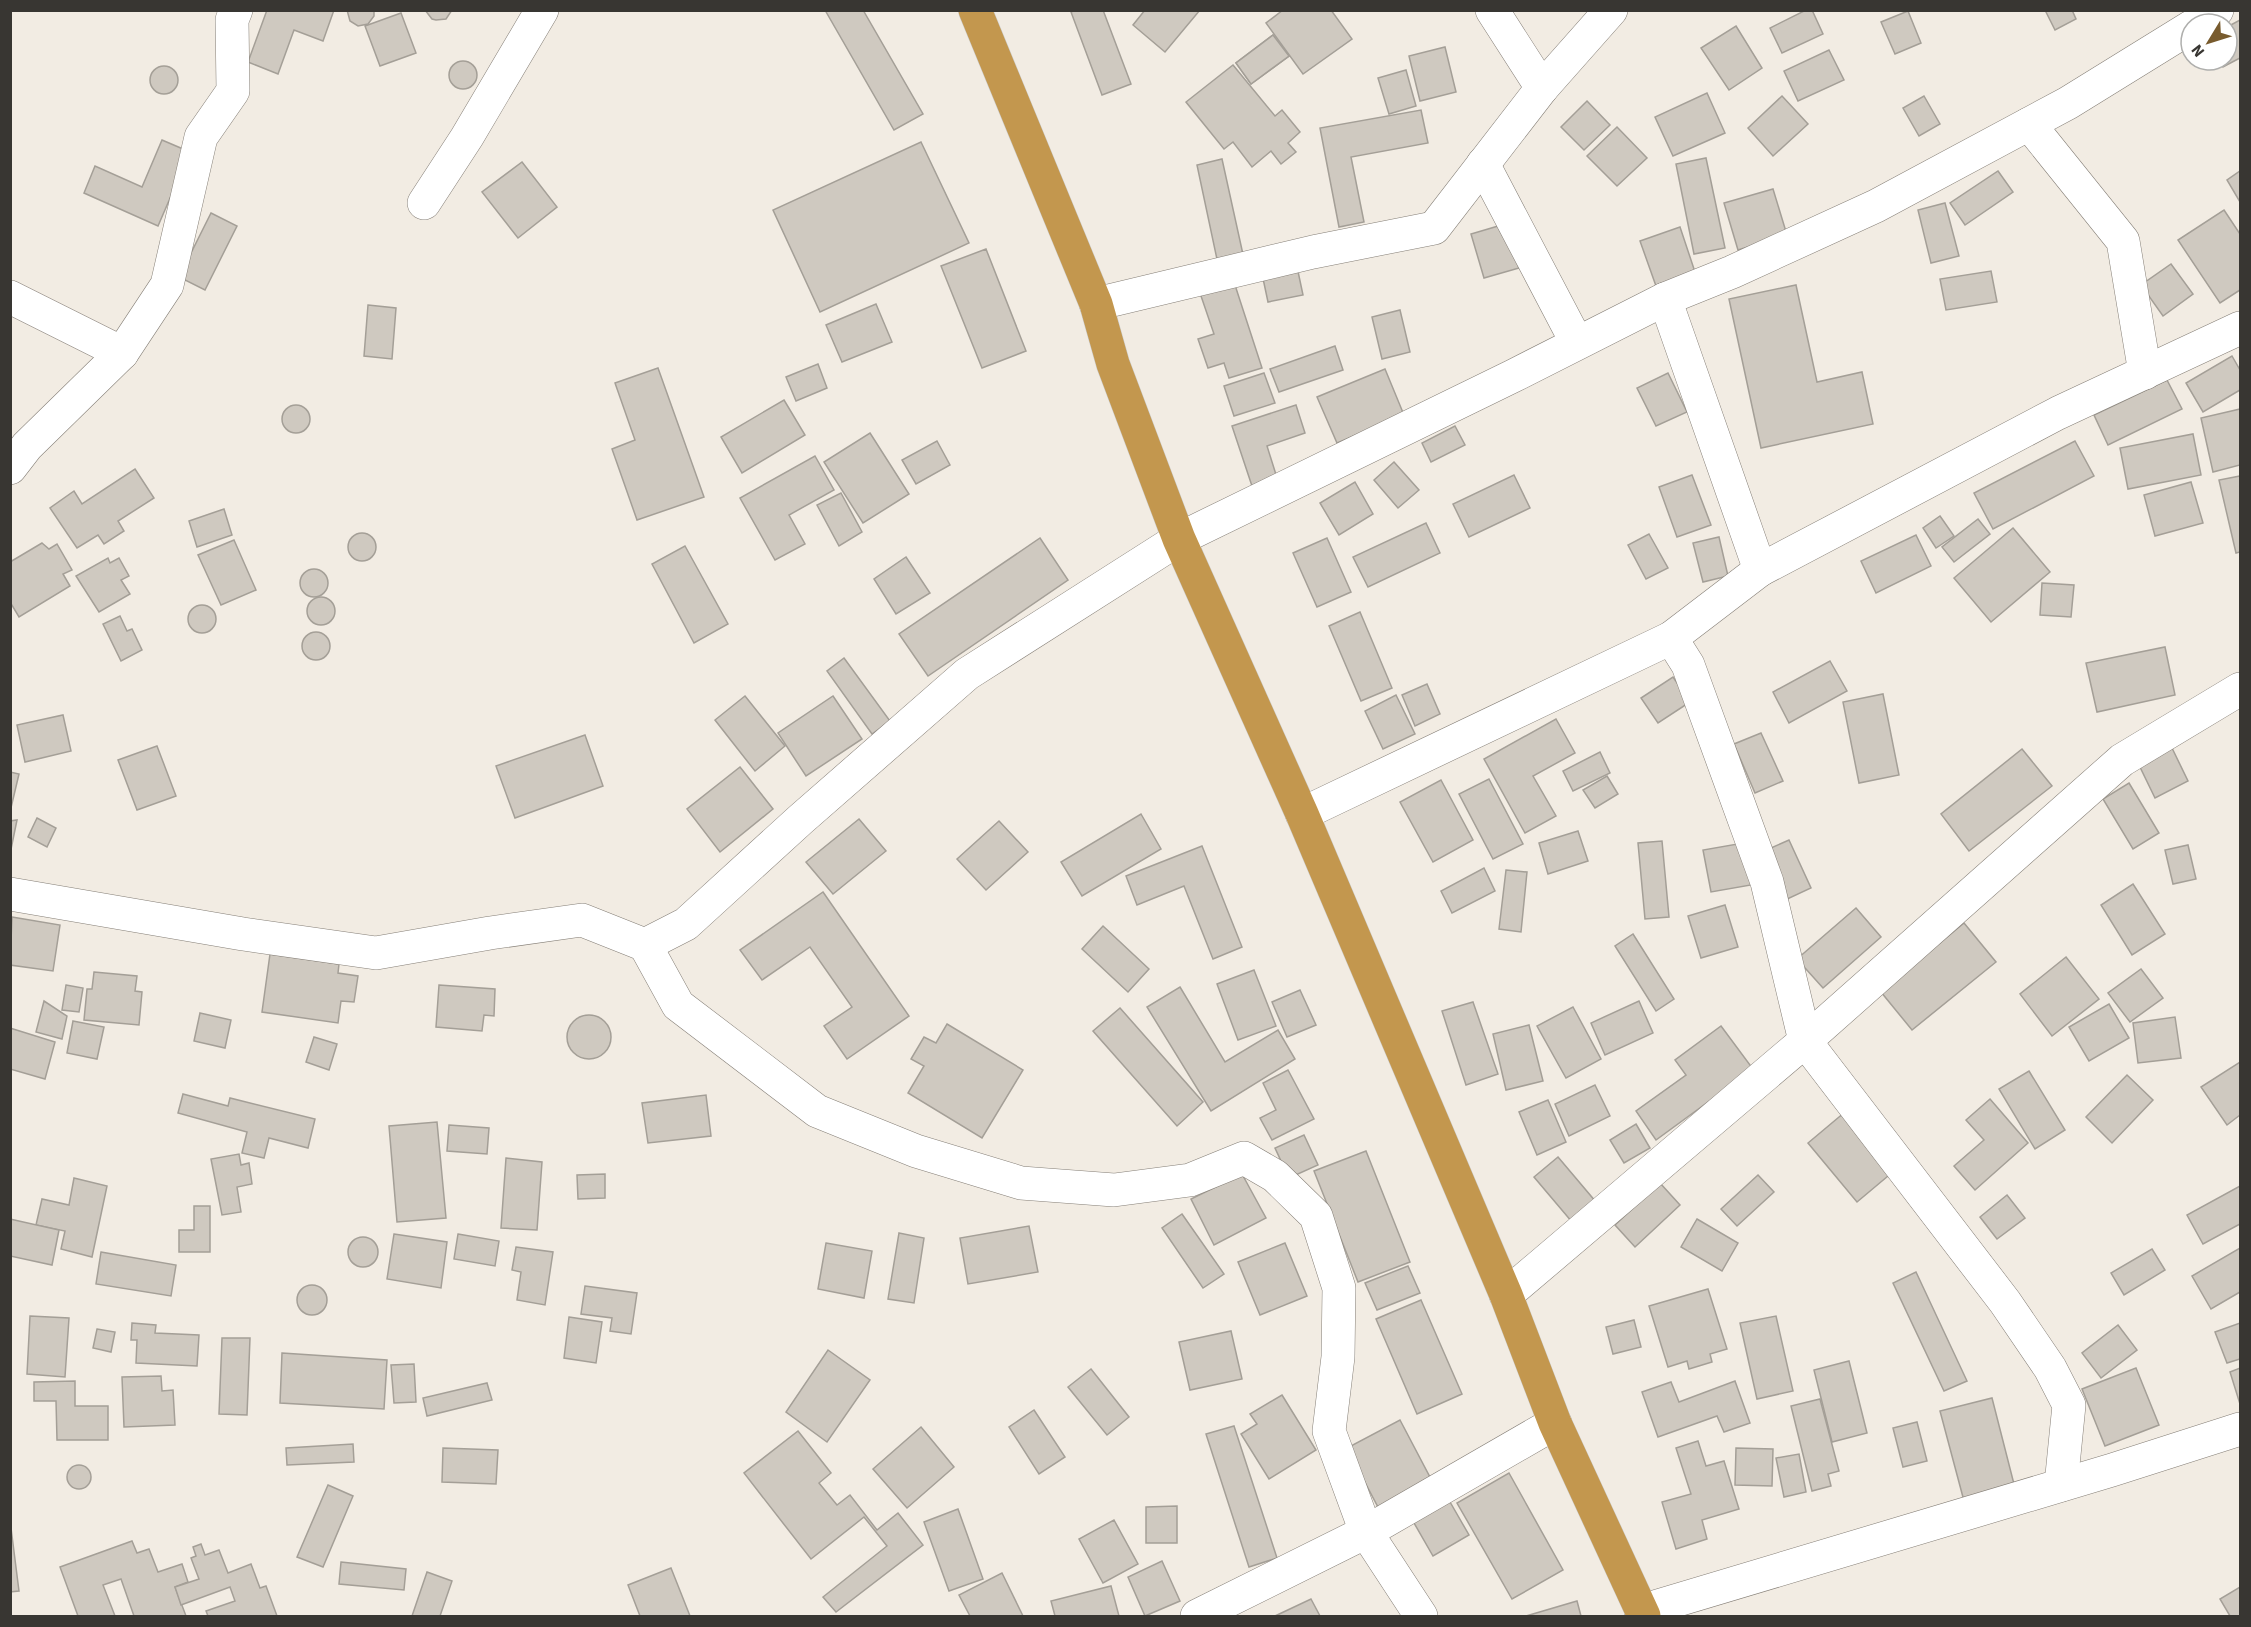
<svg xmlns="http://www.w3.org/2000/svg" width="2251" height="1627" viewBox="0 0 2251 1627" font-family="'Source Sans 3',sans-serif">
	<rect width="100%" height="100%" fill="#f2ece3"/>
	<g fill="#cfc9c0" stroke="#a49f97" stroke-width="1.5">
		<polygon points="267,10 334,10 323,41 294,30 278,74 248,62"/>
		<polygon points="347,10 374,10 374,16 368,24 358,26 350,21"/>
		<polygon points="425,10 452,10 446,19 436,20 432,19"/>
		<polygon points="825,10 863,10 923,114 894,130"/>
		<polygon points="1076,10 1103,10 1131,84 1102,95 1071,12"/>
		<polygon points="1145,10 1200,10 1165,52 1133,25"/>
		<polygon points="1283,10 1331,10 1352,39 1303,74 1266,23"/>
		<polygon points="1806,10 1812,10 1823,34 1782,53 1770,28"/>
		<polygon points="2045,10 2072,10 2076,19 2055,30"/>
		<polygon points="1908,11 1921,43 1895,54 1881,22"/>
		<polygon points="401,13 416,53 380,66 365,26"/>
		<polygon points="2240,20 2240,58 2223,67 2220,60 2227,60 2227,27"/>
		<polygon points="1736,26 1762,68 1729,90 1701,48"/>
		<polygon points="1273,35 1289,56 1251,84 1236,63"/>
		<polygon points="1273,35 1289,56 1251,84 1236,63"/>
		<polygon points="1445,47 1456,92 1420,101 1409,56"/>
		<polygon points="1829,50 1844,80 1798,101 1784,71"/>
		<circle cx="463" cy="75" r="14"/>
		<polygon points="1233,65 1275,116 1282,110 1300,132 1288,143 1296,152 1281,164 1271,151 1252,167 1233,142 1224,149 1186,102"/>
		<circle cx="164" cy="80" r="14"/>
		<polygon points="1406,70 1416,106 1389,114 1378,78"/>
		<polygon points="1707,93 1725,133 1673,156 1655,117"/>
		<polygon points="1782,96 1808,124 1773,156 1748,128"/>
		<polygon points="1924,96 1940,124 1919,136 1903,108"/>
		<polygon points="1587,101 1610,125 1584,150 1561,127"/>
		<polygon points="1421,110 1428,143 1351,157 1364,222 1339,227 1320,128"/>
		<polygon points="1617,127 1647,158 1617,186 1587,156"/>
		<polygon points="162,140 190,152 158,226 84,193 95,166 142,187"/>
		<polygon points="921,142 969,243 820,312 773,210"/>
		<polygon points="1706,158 1725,248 1694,254 1676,164"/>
		<polygon points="1222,159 1244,259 1218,264 1197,165"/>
		<polygon points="522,162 557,207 518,238 482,192"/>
		<polygon points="1998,171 2013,192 1965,225 1950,203"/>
		<polygon points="2240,171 2240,202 2227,180"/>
		<polygon points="1773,189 1787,235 1738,250 1724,203"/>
		<polygon points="1945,203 1959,256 1931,263 1918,210"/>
		<polygon points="2224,210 2240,234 2240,290 2220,303 2178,240"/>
		<polygon points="211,213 237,226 205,290 179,277"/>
		<polygon points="1505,224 1519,268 1484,278 1471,234"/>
		<polygon points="1680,227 1695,272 1656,286 1640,241"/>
		<polygon points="986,249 1026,351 982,368 941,266"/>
		<polygon points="1296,262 1303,295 1268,302 1261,269"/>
		<polygon points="2171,264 2193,294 2163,316 2141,285"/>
		<polygon points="1991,271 1997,302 1946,310 1940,279"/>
		<polygon points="1234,282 1262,368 1229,378 1224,363 1208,368 1198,339 1214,334 1200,293"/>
		<polygon points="1796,285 1817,382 1862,372 1873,424 1761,448 1729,299"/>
		<polygon points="876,304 892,342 842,362 826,325"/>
		<polygon points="368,305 396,308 392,359 364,356"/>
		<polygon points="1400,310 1410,352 1382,359 1372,317"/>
		<polygon points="1335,346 1343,370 1279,392 1270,369"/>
		<polygon points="2232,356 2240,370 2240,390 2203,412 2186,383"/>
		<polygon points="818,364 827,388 796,401 786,377"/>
		<polygon points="658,368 704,497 637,520 612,449 635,440 615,383"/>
		<polygon points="1385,369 1404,415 1337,443 1317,397"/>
		<polygon points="1264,373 1275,403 1234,416 1224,386"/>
		<polygon points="1668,373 1687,412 1656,426 1637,388"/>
		<polygon points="2167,380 2182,409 2108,445 2094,415"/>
		<polygon points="784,400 805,435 742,473 721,437"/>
		<polygon points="1296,405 1305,433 1267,446 1278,481 1253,489 1232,426"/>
		<circle cx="296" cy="419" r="14"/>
		<polygon points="2240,409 2240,465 2213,472 2201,418"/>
		<polygon points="1455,426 1465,445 1431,462 1422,443"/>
		<polygon points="870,433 909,494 863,523 824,462"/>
		<polygon points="2193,434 2201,475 2128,489 2120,448"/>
		<polygon points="937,441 950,465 916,484 902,460"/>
		<polygon points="2075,441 2094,476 1993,529 1974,493"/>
		<polygon points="815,456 834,490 789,515 805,544 775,560 740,498"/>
		<polygon points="1394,462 1419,490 1398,508 1374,480"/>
		<polygon points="135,469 154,498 118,521 124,531 104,544 98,535 77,548 50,508 74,491 82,504"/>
		<polygon points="1514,475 1530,508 1469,537 1453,504"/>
		<polygon points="1692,475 1711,525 1677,537 1659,487"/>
		<polygon points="2240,476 2240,552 2236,553 2219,480"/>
		<polygon points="1355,482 1373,514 1339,535 1320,503"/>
		<polygon points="2191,482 2203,523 2155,536 2144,495"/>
		<polygon points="841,493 862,532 839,546 817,505"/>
		<polygon points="224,509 232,535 197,547 189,521"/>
		<polygon points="1940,516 1954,536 1936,548 1923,528"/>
		<polygon points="1978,519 1990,534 1954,562 1942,547"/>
		<polygon points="1426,523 1440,553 1368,587 1353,557"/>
		<polygon points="2013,528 2050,572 1991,622 1954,578"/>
		<circle cx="362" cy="547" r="14"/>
		<polygon points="1649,534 1668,568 1646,579 1628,545"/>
		<polygon points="1916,535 1931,566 1876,593 1861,561"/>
		<polygon points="1719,537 1728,576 1703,582 1693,543"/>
		<polygon points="1040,538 1068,580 928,676 899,634"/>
		<polygon points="1327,538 1351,592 1317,607 1293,553"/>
		<polygon points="234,540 256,590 221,605 198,555"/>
		<polygon points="42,543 49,549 57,544 72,570 63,574 70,586 19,617 10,602 10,562"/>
		<polygon points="685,546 728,624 694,643 652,564"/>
		<polygon points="906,557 930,593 896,614 874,579"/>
		<polygon points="108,558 110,563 119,558 129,576 121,580 130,594 99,612 76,576"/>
		<circle cx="314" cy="583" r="14"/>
		<polygon points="2042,583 2074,585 2071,617 2040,615"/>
		<circle cx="321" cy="611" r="14"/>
		<circle cx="202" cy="619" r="14"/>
		<polygon points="1360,612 1392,688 1361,701 1329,626"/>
		<polygon points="120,616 127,631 132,629 142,650 121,661 103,624"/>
		<circle cx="316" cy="646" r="14"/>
		<polygon points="2165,647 2175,695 2097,712 2086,663"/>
		<polygon points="844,658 890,721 872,734 827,671"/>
		<polygon points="1830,661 1847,691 1789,723 1773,692"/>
		<polygon points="1673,677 1690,702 1658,723 1641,698"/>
		<polygon points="1427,684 1440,714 1415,726 1402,695"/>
		<polygon points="1883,694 1899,775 1859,783 1843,702"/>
		<polygon points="1396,695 1415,734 1383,749 1365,711"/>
		<polygon points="745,696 785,746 755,771 715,720"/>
		<polygon points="833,696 862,739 806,776 778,733"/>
		<polygon points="63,715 71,751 25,762 17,725"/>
		<polygon points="1556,719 1575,753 1533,776 1556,816 1525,833 1484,759"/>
		<polygon points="1761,733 1783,781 1755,793 1734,744"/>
		<polygon points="585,735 603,786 515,818 496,766"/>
		<polygon points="157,746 176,796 137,810 118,760"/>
		<polygon points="2172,748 2188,781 2155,798 2139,765"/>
		<polygon points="2022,749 2052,786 1969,851 1941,814"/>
		<polygon points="1600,752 1610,773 1573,791 1563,771"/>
		<polygon points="740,767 773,809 720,852 687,809"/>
		<polygon points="10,772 19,774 10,812"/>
		<polygon points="1607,776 1618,794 1595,808 1583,790"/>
		<polygon points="1489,779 1523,844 1493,859 1459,794"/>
		<polygon points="1441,780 1473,840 1433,862 1400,802"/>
		<polygon points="2129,783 2159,833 2133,849 2103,799"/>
		<polygon points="1141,814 1161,849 1082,896 1061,862"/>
		<polygon points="37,818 56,828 47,847 28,837"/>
		<polygon points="859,819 886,851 833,894 806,862"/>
		<polygon points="17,820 10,854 10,821"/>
		<polygon points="999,821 1028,852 986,890 957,859"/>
		<polygon points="1578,831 1588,861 1548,874 1539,843"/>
		<polygon points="1789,840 1811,888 1783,901 1762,852"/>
		<polygon points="1662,841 1669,917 1645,919 1638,843"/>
		<polygon points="1743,843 1751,885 1711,892 1703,850"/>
		<polygon points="2188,845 2196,879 2173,884 2165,850"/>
		<polygon points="1202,846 1242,947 1213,959 1184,886 1137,905 1126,876"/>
		<polygon points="1484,868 1495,891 1452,913 1441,891"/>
		<polygon points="1506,870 1527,872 1521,932 1499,929"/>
		<polygon points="2133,884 2165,934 2132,955 2101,905"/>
		<polygon points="823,892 909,1016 847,1059 824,1026 852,1007 810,947 762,980 740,950"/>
		<polygon points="1725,905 1738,947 1701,958 1688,916"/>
		<polygon points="1856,908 1881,937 1823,988 1797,959"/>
		<polygon points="12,917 60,925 53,971 10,965"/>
		<polygon points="1964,923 1996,962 1912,1030 1881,992"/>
		<polygon points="1103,926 1149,969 1128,992 1082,949"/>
		<polygon points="1633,934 1674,999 1656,1011 1615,946"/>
		<polygon points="270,954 339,964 338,973 358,976 354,1002 341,1001 338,1023 262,1012"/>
		<polygon points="2066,957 2099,999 2052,1036 2020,994"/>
		<polygon points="2141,969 2163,998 2130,1022 2108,993"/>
		<polygon points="1254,970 1276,1026 1238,1040 1217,984"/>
		<polygon points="94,972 137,976 135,991 142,992 139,1025 84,1020 87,989 92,989"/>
		<polygon points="66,985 83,988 79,1012 62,1010"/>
		<polygon points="439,985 495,989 494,1016 484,1015 482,1031 436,1027"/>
		<polygon points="1180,987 1225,1062 1278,1030 1295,1059 1211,1111 1147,1007"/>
		<polygon points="1300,990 1316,1025 1287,1037 1272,1002"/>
		<polygon points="44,1001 67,1016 62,1039 36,1032"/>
		<polygon points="1639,1001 1653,1033 1605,1055 1591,1023"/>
		<polygon points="1473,1002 1498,1074 1466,1085 1442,1011"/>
		<polygon points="2109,1004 2129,1038 2089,1061 2069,1027"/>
		<polygon points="1573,1007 1601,1059 1566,1078 1537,1026"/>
		<polygon points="1120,1008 1203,1102 1177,1126 1093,1031"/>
		<polygon points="200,1013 231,1020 225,1048 194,1041"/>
		<circle cx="589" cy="1037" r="22"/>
		<polygon points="2175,1017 2181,1058 2138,1063 2133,1023"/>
		<polygon points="73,1021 104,1027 97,1059 67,1053"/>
		<polygon points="947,1024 1023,1070 982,1138 908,1093 924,1066 911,1059 924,1037 936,1043"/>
		<polygon points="1529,1025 1543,1081 1506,1090 1493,1034"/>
		<polygon points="1721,1026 1753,1069 1656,1140 1636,1111 1686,1075 1675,1060"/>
		<polygon points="10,1028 55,1042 45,1079 10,1069"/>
		<polygon points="314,1037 337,1044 329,1070 306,1062"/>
		<polygon points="2240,1062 2240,1115 2227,1125 2201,1087"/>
		<polygon points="1288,1070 1314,1119 1272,1140 1260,1118 1276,1110 1263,1083"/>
		<polygon points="2029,1071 2065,1130 2035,1149 1999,1089"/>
		<polygon points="2127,1075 2153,1100 2112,1143 2086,1117"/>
		<polygon points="1595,1085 1610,1116 1569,1136 1555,1104"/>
		<polygon points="183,1094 228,1106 230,1098 315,1119 308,1148 269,1138 264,1158 242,1153 247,1132 178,1113"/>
		<polygon points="706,1095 711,1136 648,1143 642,1103"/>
		<polygon points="1990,1099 2028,1143 1975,1190 1954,1166 1984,1140 1966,1120"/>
		<polygon points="1548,1100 1566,1142 1537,1155 1519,1112"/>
		<polygon points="1845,1112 1894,1171 1857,1202 1808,1143"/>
		<polygon points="437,1122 446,1218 397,1222 389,1126"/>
		<polygon points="1636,1124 1650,1148 1624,1163 1610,1140"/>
		<polygon points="449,1125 489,1128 487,1154 447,1151"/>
		<polygon points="1304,1135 1318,1165 1289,1178 1275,1148"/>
		<polygon points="1366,1151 1410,1262 1358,1282 1314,1171"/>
		<polygon points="239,1154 241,1165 249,1163 252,1184 237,1187 241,1212 222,1215 211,1159"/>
		<polygon points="1558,1157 1596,1202 1572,1222 1534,1177"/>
		<polygon points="506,1158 542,1162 537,1230 501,1228"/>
		<polygon points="605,1174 605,1198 578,1199 577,1175"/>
		<polygon points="1242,1174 1266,1218 1214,1245 1191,1199"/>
		<polygon points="1758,1175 1774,1192 1737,1226 1721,1209"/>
		<polygon points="74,1178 107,1186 92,1257 61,1249 65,1231 36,1225 42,1199 69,1205"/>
		<polygon points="1660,1183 1680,1205 1635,1247 1615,1225"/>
		<polygon points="2240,1186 2240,1224 2203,1244 2187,1215"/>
		<polygon points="2007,1195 2025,1218 1997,1239 1980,1217"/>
		<polygon points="194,1206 210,1206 210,1252 179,1252 179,1230 194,1230"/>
		<polygon points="1182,1214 1224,1274 1203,1288 1162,1228"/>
		<polygon points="10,1219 59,1230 52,1265 10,1256"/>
		<polygon points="1697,1219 1738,1243 1722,1271 1681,1247"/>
		<polygon points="1029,1226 1038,1272 968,1284 960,1238"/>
		<polygon points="899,1233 924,1238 914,1303 888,1299"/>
		<polygon points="394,1234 447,1242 441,1288 387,1279"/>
		<polygon points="458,1234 499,1241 495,1266 454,1259"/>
		<circle cx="363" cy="1252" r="15"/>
		<polygon points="826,1243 872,1251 864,1298 818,1289"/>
		<polygon points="1285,1243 1307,1296 1260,1315 1238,1262"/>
		<polygon points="516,1247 553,1252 545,1305 517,1300 521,1272 512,1270"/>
		<polygon points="2240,1248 2240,1292 2211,1309 2192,1276"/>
		<polygon points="2152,1249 2165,1270 2124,1295 2111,1273"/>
		<polygon points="101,1252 176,1265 171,1296 96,1284"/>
		<polygon points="1408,1266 1420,1293 1377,1310 1365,1283"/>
		<polygon points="1916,1272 1967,1381 1944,1391 1893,1283"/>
		<circle cx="312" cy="1300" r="15"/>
		<polygon points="585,1286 637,1293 631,1334 610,1331 612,1318 581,1314"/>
		<polygon points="1708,1289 1727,1349 1710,1354 1712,1362 1689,1369 1687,1361 1668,1367 1649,1306"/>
		<polygon points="1421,1300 1462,1394 1417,1414 1376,1319"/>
		<polygon points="30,1316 69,1318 65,1377 27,1374"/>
		<polygon points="1776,1316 1793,1391 1757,1399 1740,1323"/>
		<polygon points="569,1317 602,1322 596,1363 564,1358"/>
		<polygon points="1634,1320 1641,1347 1613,1354 1606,1327"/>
		<polygon points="132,1323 156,1325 155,1333 199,1335 197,1366 136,1363 137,1340 131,1340"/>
		<polygon points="2240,1323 2240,1359 2227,1363 2215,1332"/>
		<polygon points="2118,1325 2137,1350 2101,1378 2082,1353"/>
		<polygon points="97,1329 115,1332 111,1352 93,1348"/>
		<polygon points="1231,1331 1242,1379 1190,1390 1179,1342"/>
		<polygon points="222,1338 250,1338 247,1415 219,1414"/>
		<polygon points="828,1350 870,1380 827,1442 786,1412"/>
		<polygon points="282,1353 387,1360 384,1409 280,1403"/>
		<polygon points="1849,1361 1867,1433 1832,1442 1814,1370"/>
		<polygon points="414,1364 416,1402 394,1403 391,1365"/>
		<polygon points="2136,1368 2159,1425 2105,1446 2082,1389"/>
		<polygon points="2240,1368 2240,1404 2230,1372"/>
		<polygon points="1091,1369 1129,1417 1107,1435 1068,1387"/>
		<polygon points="161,1376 162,1391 173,1390 175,1425 124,1427 122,1377"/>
		<polygon points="75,1381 75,1406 108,1406 108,1440 57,1440 56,1401 34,1401 34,1382"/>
		<polygon points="1735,1381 1750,1423 1724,1432 1717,1416 1658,1437 1642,1392 1671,1382 1679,1402"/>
		<polygon points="487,1383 492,1400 427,1416 423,1398"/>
		<polygon points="1282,1395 1316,1450 1269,1479 1241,1434 1257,1424 1250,1414"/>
		<polygon points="1992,1398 2015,1488 1964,1501 1940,1411"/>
		<polygon points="1820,1399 1839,1471 1828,1474 1831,1486 1812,1491 1791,1406"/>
		<polygon points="1034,1410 1065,1457 1039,1474 1009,1427"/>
		<polygon points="1400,1420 1432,1481 1379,1509 1347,1448"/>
		<polygon points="1917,1422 1927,1461 1903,1467 1893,1428"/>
		<polygon points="1234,1426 1277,1558 1249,1567 1206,1434"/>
		<polygon points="921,1427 954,1467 907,1508 873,1469"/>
		<polygon points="798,1431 831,1473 819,1483 837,1505 850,1495 877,1530 898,1513 923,1545 836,1612 823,1597 887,1546 864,1517 811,1559 744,1473"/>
		<polygon points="1698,1441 1706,1466 1724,1461 1739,1509 1702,1520 1707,1539 1676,1549 1662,1502 1691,1494 1676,1448"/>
		<polygon points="353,1444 354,1462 287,1465 286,1448"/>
		<polygon points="443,1448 498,1450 496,1484 442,1482"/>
		<polygon points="1736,1448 1773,1449 1772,1486 1735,1485"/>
		<polygon points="1799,1454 1806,1492 1784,1497 1776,1458"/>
		<circle cx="79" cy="1477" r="12"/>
		<polygon points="1509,1473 1563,1570 1512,1599 1457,1503"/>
		<polygon points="328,1485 353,1496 323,1567 297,1557"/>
		<polygon points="1446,1495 1469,1535 1433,1556 1410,1516"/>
		<polygon points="1177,1506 1177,1543 1146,1543 1146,1507"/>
		<polygon points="958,1509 983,1579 949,1591 924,1522"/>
		<polygon points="10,1520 19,1591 10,1592"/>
		<polygon points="1114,1520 1138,1564 1103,1583 1079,1539"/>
		<polygon points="132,1541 137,1553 149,1549 158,1572 182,1564 188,1582 175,1587 186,1616 134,1616 121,1579 103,1585 115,1616 78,1616 60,1567"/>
		<polygon points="201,1544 205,1555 219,1550 228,1573 251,1564 260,1588 266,1586 277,1616 208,1616 206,1611 235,1601 230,1587 181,1605 175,1587 199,1579 191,1558 196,1556 193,1547"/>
		<polygon points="1162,1561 1180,1601 1145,1616 1128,1577"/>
		<polygon points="341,1562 406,1569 404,1590 339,1584"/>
		<polygon points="671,1568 690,1616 640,1616 628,1585"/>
		<polygon points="427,1572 452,1581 440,1616 412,1616"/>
		<polygon points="1002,1573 1023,1616 970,1616 959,1595"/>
		<polygon points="1111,1586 1119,1616 1055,1616 1051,1601"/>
		<polygon points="2240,1587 2240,1616 2230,1616 2220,1599"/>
		<polygon points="1311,1599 1320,1616 1275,1616"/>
		<polygon points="1577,1601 1581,1616 1526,1616"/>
	</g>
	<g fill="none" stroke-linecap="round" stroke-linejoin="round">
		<g stroke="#857f77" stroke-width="34">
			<g id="minor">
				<polyline points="1492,10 1542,88"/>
				<polyline points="2196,24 2217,10"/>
				<polyline points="2029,124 2123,241 2145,373"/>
				<polyline points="1483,164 1577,343"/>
				<polyline points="424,203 467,137 542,10"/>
				<polyline points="10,297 122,353"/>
				<polyline points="1665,299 1760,570"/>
				<polyline points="1096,304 1313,252 1434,228 1542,88 1611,10"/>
				<polyline points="10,468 27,446 122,353 167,285 201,137 233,91 232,20 236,10"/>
				<polyline points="1671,638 1688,665 1767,882 1805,1041 2005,1302 2050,1368 2069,1405 2061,1485"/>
				<polyline points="1302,814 1671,638 1760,570 2058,413 2240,328"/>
				<polyline points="10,894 243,934 376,953 490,933 582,920 645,945 686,924 800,820 967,674 1179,539 1513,376 1665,299 1732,272 1876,206 2068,103 2191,27"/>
				<polyline points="645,945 678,1005 817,1111 916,1151 1021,1183 1114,1190 1190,1180 1244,1158 1275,1176 1316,1216 1339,1288 1338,1357 1329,1431 1366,1532 1421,1616"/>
				<polyline points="1506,1295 1805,1041 2122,760 2240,689"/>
				<polyline points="1641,1611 2112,1470 2240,1429"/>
				<polyline points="1197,1616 1366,1532 1555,1423"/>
			</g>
		</g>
		<g stroke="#cbcbca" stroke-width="34">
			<polyline id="trunk" points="975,10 1096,304 1113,364 1179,539 1302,814 1506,1295 1555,1423 1644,1616"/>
		</g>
		<use href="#minor" stroke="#fff" stroke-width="33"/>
		<use href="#trunk" stroke="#c3974e" stroke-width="33"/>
	</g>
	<rect width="2251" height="1627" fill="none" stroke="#383632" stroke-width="24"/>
	<g transform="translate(2209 42) rotate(232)"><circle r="28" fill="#ffffff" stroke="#afafad" stroke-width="1.5"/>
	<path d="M0-4.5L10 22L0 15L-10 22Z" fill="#785b2e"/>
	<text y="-9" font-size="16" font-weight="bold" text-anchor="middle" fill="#383632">N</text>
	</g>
</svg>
